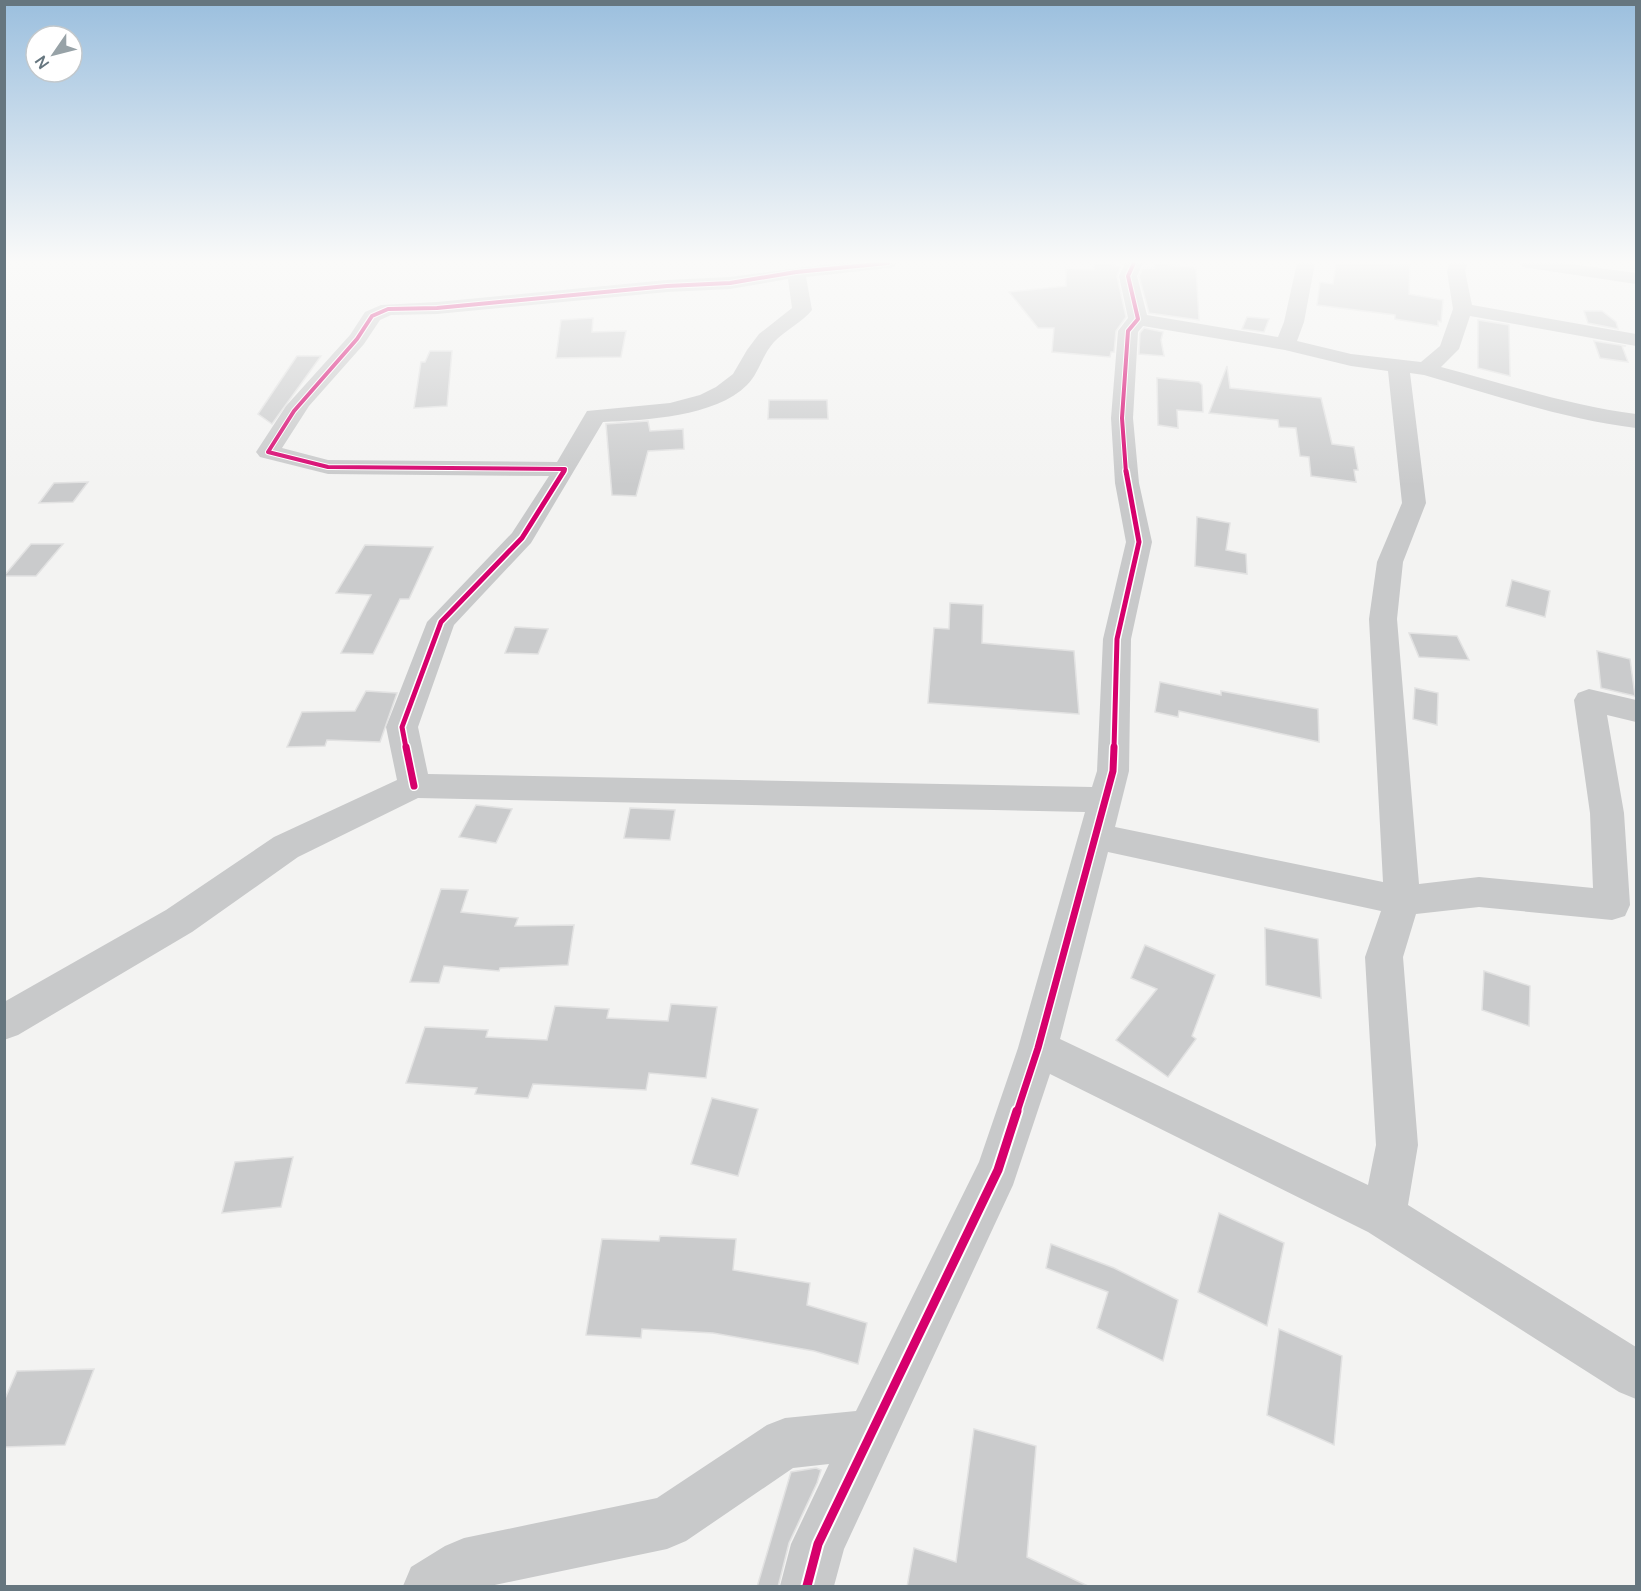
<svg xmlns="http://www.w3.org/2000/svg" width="1641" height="1591" viewBox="0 0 1641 1591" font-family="Manrope,sans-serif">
	<rect width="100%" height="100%" fill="#f3f3f2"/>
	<g fill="#cacbcc" stroke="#e2e2e2" stroke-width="1.5">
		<polygon points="1094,263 1112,263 1113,265 1121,266 1117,276 1126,317 1116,331 1114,352 1111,352 1110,357 1052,352 1054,328 1038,328 1009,292 1066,286 1066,268 1094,270"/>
		<polygon points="1154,263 1196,268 1199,320 1149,313 1139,276 1143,268 1154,268"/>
		<polygon points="1336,263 1410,265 1409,294 1443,300 1441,322 1438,321 1438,326 1395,319 1395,315 1317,305 1320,282 1333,284"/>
		<polygon points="1584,311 1602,311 1616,322 1618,329 1588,323"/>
		<polygon points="1247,317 1269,319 1264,332 1242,329"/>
		<polygon points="593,318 592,332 626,331 621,357 556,358 561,320"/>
		<polygon points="1478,320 1509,325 1510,376 1478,368"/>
		<polygon points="1144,328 1163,332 1161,340 1164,356 1139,354 1140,333"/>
		<polygon points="1594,341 1626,346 1622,346 1628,362 1600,358"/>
		<polygon points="430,351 452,351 447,406 414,408 421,362 425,362"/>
		<polygon points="297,356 321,356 272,424 258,414"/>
		<polygon points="1227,366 1230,388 1321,398 1332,444 1354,447 1358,470 1354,470 1356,482 1311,476 1309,457 1300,456 1296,428 1279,427 1278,420 1209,413"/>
		<polygon points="1157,378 1199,382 1202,385 1203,412 1177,410 1178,428 1158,425"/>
		<polygon points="769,400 827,400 828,419 768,419"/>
		<polygon points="648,421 650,431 683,429 684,449 648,451 636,496 612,495 606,424"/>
		<polygon points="88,482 73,502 39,503 54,483"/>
		<polygon points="1197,517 1230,523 1226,550 1246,554 1247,574 1195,566"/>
		<polygon points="31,544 63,544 36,576 4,576"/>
		<polygon points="365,545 433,547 409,599 400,599 373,654 341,653 371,595 336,593"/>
		<polygon points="1512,580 1550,591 1545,617 1506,606"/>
		<polygon points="950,603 983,605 982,643 1074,651 1079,714 928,703 934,628 949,629"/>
		<polygon points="515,627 548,629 538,654 505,653"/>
		<polygon points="1409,633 1457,636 1469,660 1419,657"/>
		<polygon points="1597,651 1630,659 1635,696 1601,688"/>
		<polygon points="1160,682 1221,695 1221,691 1318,709 1319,742 1179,711 1178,717 1155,712"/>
		<polygon points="1415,688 1438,693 1437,725 1413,719"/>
		<polygon points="366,691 397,693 380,742 327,740 325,746 287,747 302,712 355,711"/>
		<polygon points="476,805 512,809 496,843 459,837"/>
		<polygon points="630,808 675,810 670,840 624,838"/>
		<polygon points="441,889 468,890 461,912 518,918 515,926 574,925 568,965 500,968 499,971 444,966 439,983 410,982"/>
		<polygon points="1265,928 1318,939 1321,998 1266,985"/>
		<polygon points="1145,945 1215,975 1192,1036 1196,1039 1168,1077 1116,1040 1157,989 1131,978"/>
		<polygon points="1484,971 1530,986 1529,1026 1482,1010"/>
		<polygon points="671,1004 717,1007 706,1078 649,1073 646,1090 533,1084 528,1098 475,1094 477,1088 406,1083 425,1027 488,1030 486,1037 547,1040 555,1006 609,1009 607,1018 668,1021"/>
		<polygon points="712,1098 758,1109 738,1176 691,1164"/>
		<polygon points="293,1157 281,1207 222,1213 235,1162"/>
		<polygon points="1219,1213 1284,1243 1267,1326 1198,1292"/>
		<polygon points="660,1236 736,1239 733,1270 810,1283 807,1305 867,1323 858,1364 814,1351 713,1333 642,1329 641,1338 586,1335 602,1239 659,1241"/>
		<polygon points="1051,1244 1114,1268 1178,1300 1163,1361 1097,1328 1108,1292 1046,1268"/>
		<polygon points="1279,1329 1342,1356 1334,1445 1267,1415"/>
		<polygon points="94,1369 65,1445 4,1447 4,1401 17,1371"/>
		<polygon points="974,1429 1036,1446 1027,1557 1090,1587 907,1587 914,1548 956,1562"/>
		<polygon points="816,1468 821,1470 817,1483 789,1543 778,1587 757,1587 791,1472"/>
	</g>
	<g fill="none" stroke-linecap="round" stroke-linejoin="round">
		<g fill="#c8c9ca" fill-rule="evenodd">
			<path d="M837,263H897L894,267L888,268L806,277L812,310C804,321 784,331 774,342C762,355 759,373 747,385C715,417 646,420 603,422L531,543L454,625L418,727L428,774L1092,787L1097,771L1103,639L1126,542L1115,483L1111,418L1118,331L1128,318L1119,276L1125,263H1143L1137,276L1147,315L1278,337L1284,322L1297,263H1315L1304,322L1297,341L1351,354L1421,362L1440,346L1453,309L1447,271L1450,263H1468L1465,271L1472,305L1636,334V346L1470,316L1459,349L1441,367C1506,384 1570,406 1636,414V428C1564,419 1494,395 1424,375L1410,373L1426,503L1403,562L1397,619L1419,884L1479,877L1593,888L1590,813L1574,700L1578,693L1589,689L1636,700V722L1607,715L1624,813L1630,905L1625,916L1612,920L1479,907L1416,914L1403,957L1418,1145L1408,1205L1636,1347V1399L1619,1392L1368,1232L1050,1074L1013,1185L844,1549L834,1586H780L791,1544L829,1464L793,1468L686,1541L667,1549L490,1586H403L411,1567L445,1546L464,1538L657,1498L767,1425L785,1418L856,1411L979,1162L1018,1048L1085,812L418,798L298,857L192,932L18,1035L4,1040V1002L166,910L274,837L397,780L386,727L427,622L512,533L549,476L328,474L260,457L256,452L286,406L350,335L365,312L381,305L437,302L667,280L730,277ZM788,279L792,308L759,334L747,350L733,374L716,387L700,395L670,403L587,411L557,462L328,460L282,448L309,406L364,344L380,320L391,315L437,314L667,292L730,289ZM1143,326L1285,350L1351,366L1388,371L1402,503L1377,562L1369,619L1383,882L1115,827L1129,771L1131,639L1152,542L1139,483L1133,418L1138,332ZM1108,852L1381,911L1365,957L1376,1145L1368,1185L1060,1039Z"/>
			<polygon points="1520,263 1563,263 1636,273 1636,284 1529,268 1523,267"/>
		</g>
		<g stroke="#fff" stroke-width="6">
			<g id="cycleway-far3">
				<polyline points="563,473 565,469 328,467 268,452 294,411 357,339 372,316 388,309 437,308 667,286 730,283 796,272 888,263"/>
				<polyline points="1126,473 1122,418 1128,331 1138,319 1128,276 1134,263"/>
			</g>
		</g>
		<g stroke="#fff" stroke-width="8">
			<g id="cycleway-far2">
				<polyline points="406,748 402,727 441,622 522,538 564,471"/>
				<polyline points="1114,748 1117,639 1139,542 1126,471"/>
			</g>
		</g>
		<g stroke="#fff" stroke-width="10">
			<g id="cycleway-far1">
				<polyline points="406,747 414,786"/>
				<polyline points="1017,1112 1038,1048 1113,771 1114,747"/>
			</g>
		</g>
		<g stroke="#fff" stroke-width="13">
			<polyline id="cycleway" points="807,1586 818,1544 998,1170 1017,1111"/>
		</g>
		<use href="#cycleway-far3" stroke="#d6006c" stroke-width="4"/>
		<use href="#cycleway-far2" stroke="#d6006c" stroke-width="5"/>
		<use href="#cycleway-far1" stroke="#d6006c" stroke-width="7"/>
		<use href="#cycleway" stroke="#d6006c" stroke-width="9"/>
	</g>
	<linearGradient id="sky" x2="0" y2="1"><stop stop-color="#9bbfde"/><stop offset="0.54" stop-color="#fafaf9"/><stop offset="1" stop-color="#fafaf9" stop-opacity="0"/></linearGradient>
	<rect width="1641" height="485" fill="url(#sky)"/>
	<rect width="1641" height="1591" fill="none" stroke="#66767f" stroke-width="12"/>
	<g transform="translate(54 54) rotate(235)"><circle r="28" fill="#ffffff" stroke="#c2c8cc" stroke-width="1.5"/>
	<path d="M0-4.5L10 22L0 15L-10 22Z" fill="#97a2a7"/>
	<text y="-9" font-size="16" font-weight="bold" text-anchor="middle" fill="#66767f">N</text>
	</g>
</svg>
